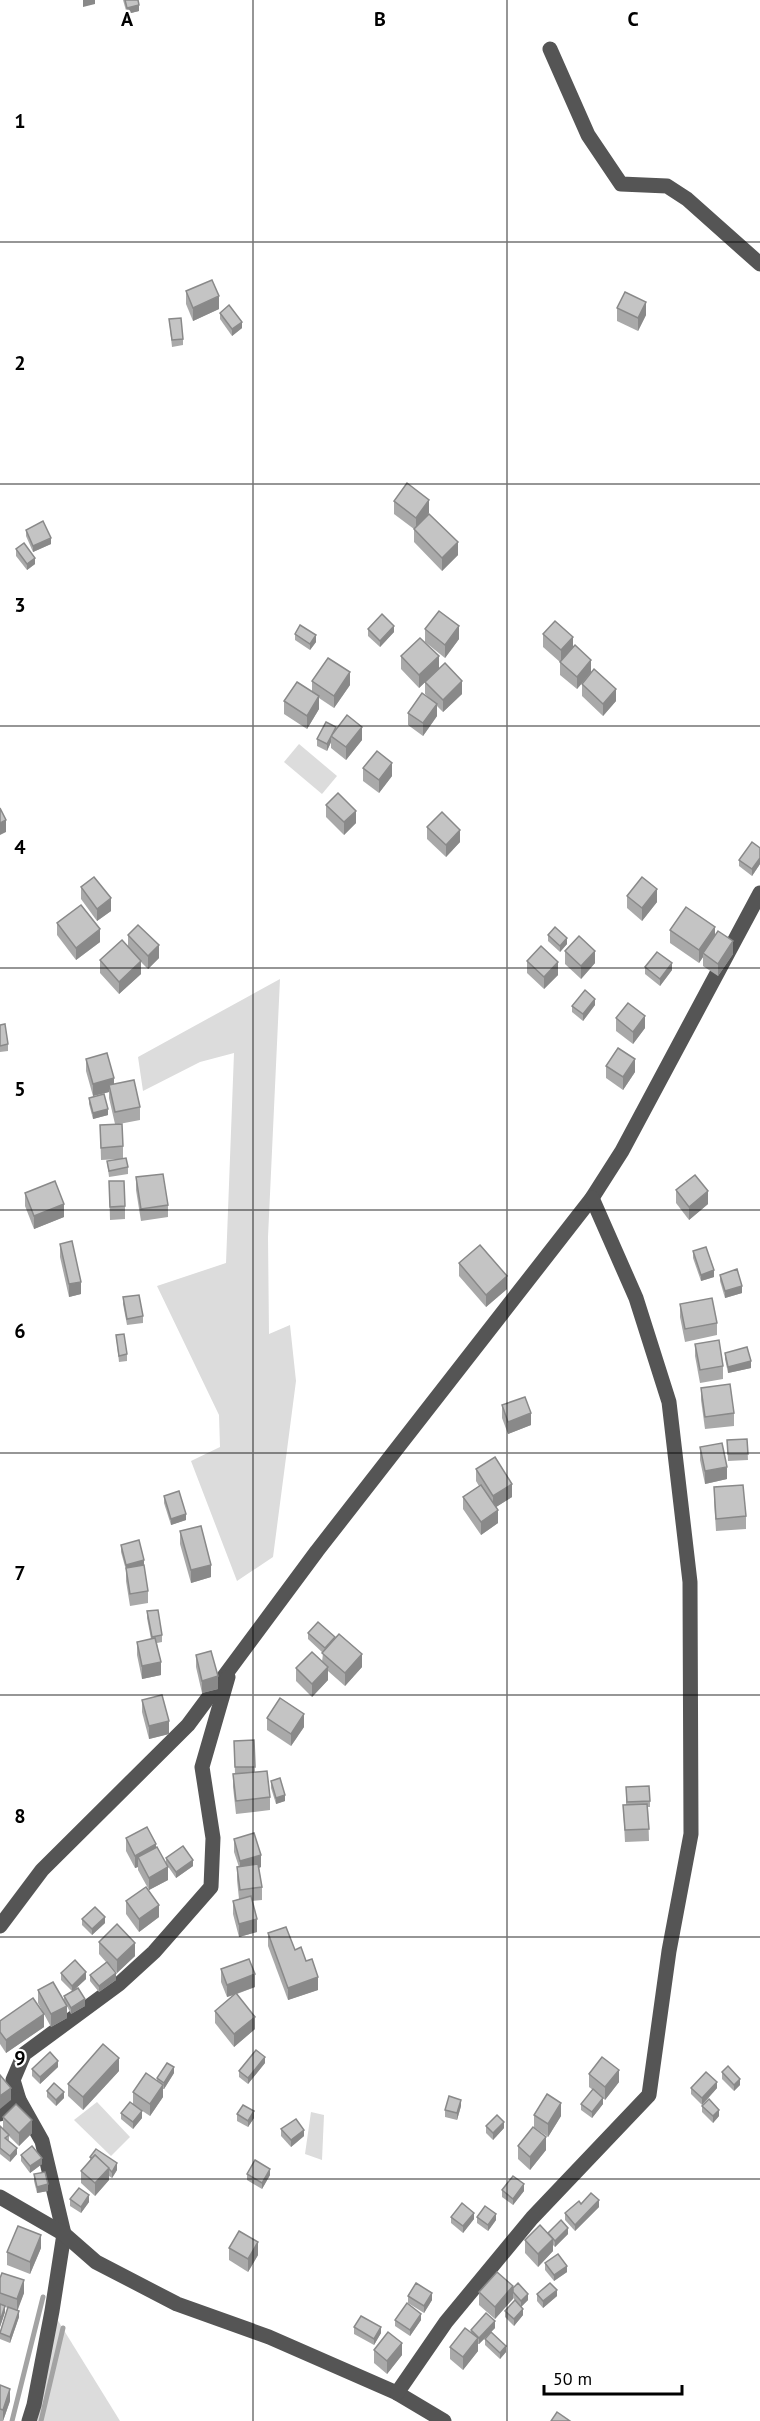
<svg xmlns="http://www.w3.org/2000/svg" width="760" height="2421" viewBox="0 0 760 2421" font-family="'PT Sans',sans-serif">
	<rect width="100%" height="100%" fill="#fff"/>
	<g fill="#dcdcdc">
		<polygon points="299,744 337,776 322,794 284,762"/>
		<polygon points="280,979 268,1237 269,1334 290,1325 296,1381 273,1557 237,1581 191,1461 220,1447 219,1415 157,1286 226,1263 234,1053 200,1062 143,1091 138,1057"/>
		<polygon points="97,2102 130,2137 111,2156 74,2120"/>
		<polygon points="311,2112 324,2115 322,2160 305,2154"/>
		<polygon points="52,2311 120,2421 29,2421"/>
	</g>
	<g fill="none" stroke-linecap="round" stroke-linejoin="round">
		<g stroke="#a3a3a3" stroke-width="5">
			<polyline points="12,2421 43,2297"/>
			<polyline points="41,2421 63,2328"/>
		</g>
		<g stroke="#555" stroke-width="15">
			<polyline points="550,49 588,135 621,184 667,186 687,199 760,264"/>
			<polyline points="0,1926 42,1870 188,1725 317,1551 592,1198 622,1151 760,893"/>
			<polyline points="19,2100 13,2080 24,2054 119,1984 154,1952 211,1887 213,1838 202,1767 228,1677"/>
			<polyline points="0,2114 19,2100 42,2141 64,2234 52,2311 34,2405 29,2421"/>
			<polyline points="0,2197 64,2234 96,2262 177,2304 269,2337 397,2393 444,2421"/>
			<polyline points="397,2393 446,2322 532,2218 649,2095 669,1951 691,1834 690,1582 669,1402 636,1298 592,1198"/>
		</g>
	</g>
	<g fill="#a9a9a9">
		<polygon points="123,0 138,0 139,11 127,14"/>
		<polygon points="186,291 219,309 193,321 186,304"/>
		<polygon points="617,308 646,315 638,331 617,321"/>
		<polygon points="220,313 242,328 232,336 220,319"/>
		<polygon points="169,319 183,339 183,345 172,347"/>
		<polygon points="394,501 429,513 425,518 458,555 442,571 414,542 414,529 394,514"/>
		<polygon points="26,530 51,544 33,552 26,536"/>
		<polygon points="16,549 35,564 27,570 16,556"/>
		<polygon points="368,629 394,632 380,647 368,636"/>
		<polygon points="425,629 459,639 445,658 425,642"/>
		<polygon points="295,634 316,642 310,650 295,640"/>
		<polygon points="543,634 573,648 591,672 616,701 603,716 582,696 582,684 590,674 577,689 560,675 560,662 543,647"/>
		<polygon points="401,656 439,669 462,694 443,712 437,706 437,716 423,736 408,725 408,713 430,699 425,694 425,682 419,688 401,669"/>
		<polygon points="312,681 350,685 334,708 319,698 319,709 307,729 284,714 284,701 312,692"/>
		<polygon points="336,730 362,740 346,760 331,748 331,742 327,751 317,746 317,739"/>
		<polygon points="363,768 392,776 379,793 363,781"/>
		<polygon points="326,805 356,823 344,835 326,817"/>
		<polygon points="427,827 460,842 446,857 427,839"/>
		<polygon points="760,848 760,864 752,876 739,866 739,860"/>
		<polygon points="81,887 111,911 97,921 81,899"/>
		<polygon points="627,896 657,902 642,921 627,908"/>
		<polygon points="57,923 100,942 76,960 57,935"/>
		<polygon points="670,930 715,935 733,954 718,976 703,966 703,957 699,963 670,943"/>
		<polygon points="128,935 159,958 148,969 141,962 141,974 119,994 100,973 100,960 128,946"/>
		<polygon points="548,935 567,944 560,952 548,941"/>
		<polygon points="565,951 595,963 581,979 565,964"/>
		<polygon points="527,961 558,975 544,989 527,973"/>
		<polygon points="645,967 672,970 660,986 645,974"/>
		<polygon points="595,1005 583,1021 572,1012 572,1006"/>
		<polygon points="616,1018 645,1028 633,1044 616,1031"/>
		<polygon points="0,1025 8,1044 8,1051 0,1052"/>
		<polygon points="86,1059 140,1107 140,1120 119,1124 123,1146 123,1159 128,1167 128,1174 109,1177 107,1161 121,1159 101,1160 100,1125 115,1124 109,1098 109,1092 93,1096 86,1071"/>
		<polygon points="606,1066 635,1072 623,1090 606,1078"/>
		<polygon points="89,1098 108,1115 93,1119 89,1104"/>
		<polygon points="136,1177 168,1205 168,1217 141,1221 136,1190"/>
		<polygon points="109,1181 125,1206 125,1219 110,1220"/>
		<polygon points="676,1190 708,1204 689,1220 676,1203"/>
		<polygon points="25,1193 64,1217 34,1229 25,1206"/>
		<polygon points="60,1244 81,1294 69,1297 60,1257"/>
		<polygon points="693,1251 714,1277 701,1281 693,1258"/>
		<polygon points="459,1263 507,1289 486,1307 459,1276"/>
		<polygon points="720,1275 742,1293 725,1298 720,1281"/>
		<polygon points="123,1297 143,1316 143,1323 127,1325 123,1304"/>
		<polygon points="680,1304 717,1323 717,1335 685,1342 680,1317"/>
		<polygon points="116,1335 127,1354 127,1361 119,1362"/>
		<polygon points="695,1344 723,1366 723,1379 700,1383 695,1356"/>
		<polygon points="725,1353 751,1368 728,1373 725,1359"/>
		<polygon points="701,1388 734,1413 734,1426 705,1429 701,1400"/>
		<polygon points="502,1405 531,1425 508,1434 502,1418"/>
		<polygon points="747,1439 748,1460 728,1461 727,1440"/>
		<polygon points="700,1447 727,1479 705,1484 700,1460"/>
		<polygon points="476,1469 512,1497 496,1507 498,1523 481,1535 463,1509 463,1497 479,1486 476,1481"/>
		<polygon points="714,1487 746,1516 746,1529 716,1531 714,1500"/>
		<polygon points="164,1496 186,1520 171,1525 164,1503"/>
		<polygon points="180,1531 211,1577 191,1583 180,1544"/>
		<polygon points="121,1545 148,1591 148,1603 130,1606 126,1581 126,1570 121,1552"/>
		<polygon points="147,1611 162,1635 162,1642 157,1643 161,1675 142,1679 137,1655 137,1642 151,1639 147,1618"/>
		<polygon points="308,1633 335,1639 362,1667 345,1686 328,1671 328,1680 312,1697 296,1681 296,1668 322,1662 323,1653 308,1639"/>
		<polygon points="196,1655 218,1689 202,1693 196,1667"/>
		<polygon points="142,1700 169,1734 149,1739 142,1712"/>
		<polygon points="267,1718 304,1727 291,1746 267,1730"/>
		<polygon points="254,1740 255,1772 270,1797 270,1810 236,1814 233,1787 233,1774 235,1774 234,1741"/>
		<polygon points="271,1781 285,1801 276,1804 271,1788"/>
		<polygon points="626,1787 650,1801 650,1807 648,1807 649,1841 625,1842 623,1805 626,1805"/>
		<polygon points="126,1838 156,1847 166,1864 166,1858 193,1866 176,1878 167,1865 168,1880 149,1890 138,1870 138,1867 135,1868 126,1851"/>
		<polygon points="234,1839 261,1867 259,1868 262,1887 262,1900 252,1901 257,1932 239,1937 233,1914 233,1901 239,1899 237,1880 237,1867 239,1867 234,1852"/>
		<polygon points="126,1901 159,1917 139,1932 126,1914"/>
		<polygon points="82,1919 105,1923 92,1935 82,1925"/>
		<polygon points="268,1933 295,1950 306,1961 318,1990 288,2000 268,1946"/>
		<polygon points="99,1942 135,1956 117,1973 110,1965 116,1980 99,1992 90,1981 90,1975 106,1962 99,1954"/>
		<polygon points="221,1969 255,1987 237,1994 255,2029 234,2047 215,2023 215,2011 234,1995 227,1997 221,1982"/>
		<polygon points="61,1973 86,1979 75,1989 85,2006 71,2014 67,2006 67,2018 51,2027 38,2003 38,1990 64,2002 64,1996 72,1991 61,1980"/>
		<polygon points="0,2021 44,2027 6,2053 0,2044"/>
		<polygon points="265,2063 248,2084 239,2077 239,2071"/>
		<polygon points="58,2067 40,2084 32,2076 32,2069"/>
		<polygon points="119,2071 83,2110 68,2096 68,2084"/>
		<polygon points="722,2072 740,2085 734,2091 722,2079"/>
		<polygon points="174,2073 164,2089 163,2089 163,2097 150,2116 135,2106 142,2118 133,2129 121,2119 121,2113 133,2104 133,2092 157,2081 157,2078"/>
		<polygon points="589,2074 619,2082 605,2100 603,2098 603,2104 592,2118 581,2110 581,2104 593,2090 589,2087"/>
		<polygon points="691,2088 717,2088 702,2105 691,2094"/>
		<polygon points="47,2091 64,2098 56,2106 47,2097"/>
		<polygon points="461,2106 457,2120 445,2117 445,2110"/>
		<polygon points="702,2106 719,2116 713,2123 702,2112"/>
		<polygon points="237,2114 254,2118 248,2127 237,2121"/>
		<polygon points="534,2115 561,2116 548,2137 535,2128 546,2150 530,2170 518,2159 518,2146 534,2127"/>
		<polygon points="3,2117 32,2133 19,2146 9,2136 9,2141 17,2154 10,2162 0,2154 0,2126 3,2129"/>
		<polygon points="486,2126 504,2128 493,2140 486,2133"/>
		<polygon points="281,2129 304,2136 291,2147 281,2136"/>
		<polygon points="21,2155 42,2164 30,2173 21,2161"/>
		<polygon points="90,2157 117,2170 112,2178 109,2176 109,2180 95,2196 81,2183 81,2171 90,2160"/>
		<polygon points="34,2174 48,2191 37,2193 34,2181"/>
		<polygon points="247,2174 270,2175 262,2189 247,2180"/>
		<polygon points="502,2190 524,2191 513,2205 502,2197"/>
		<polygon points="70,2199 89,2202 81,2213 70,2206"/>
		<polygon points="581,2204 599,2207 575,2231 565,2220 565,2213"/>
		<polygon points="451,2217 474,2219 463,2233 451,2223"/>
		<polygon points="477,2217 496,2220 488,2231 477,2223"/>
		<polygon points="548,2233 568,2234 555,2247 553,2245 553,2251 538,2267 525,2253 525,2240"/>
		<polygon points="41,2248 30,2274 7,2265 7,2252"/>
		<polygon points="229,2248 258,2255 248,2272 229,2260"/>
		<polygon points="545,2263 567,2272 554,2281 545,2270"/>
		<polygon points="0,2278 24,2293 17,2310 19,2317 10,2343 0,2339 0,2332 8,2308 5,2307 5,2312 0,2327"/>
		<polygon points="513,2288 528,2300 521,2307 513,2298 495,2319 479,2305 479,2292"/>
		<polygon points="537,2294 557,2296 543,2308 537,2301"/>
		<polygon points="408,2296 432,2300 424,2313 408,2303"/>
		<polygon points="505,2311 523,2315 514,2326 505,2317"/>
		<polygon points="395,2320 421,2320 410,2336 395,2326"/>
		<polygon points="354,2327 381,2333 374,2345 354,2334"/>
		<polygon points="495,2328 479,2344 478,2344 478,2351 463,2370 450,2359 450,2347 471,2332 471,2330"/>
		<polygon points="485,2339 506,2352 500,2359 485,2345"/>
		<polygon points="374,2350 402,2355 387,2374 374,2363"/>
		<polygon points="0,2385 10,2401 3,2421 0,2421"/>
	</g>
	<g fill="#898989">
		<polygon points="83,0 95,0 95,4 83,7"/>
		<polygon points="139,5 139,11 127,14 127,8"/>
		<polygon points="219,296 219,309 193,321 193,308"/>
		<polygon points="646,302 646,315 638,331 638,318"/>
		<polygon points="242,322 242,328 232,336 232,329"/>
		<polygon points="429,500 429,513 416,530 416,518"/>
		<polygon points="51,538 51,544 33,552 33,546"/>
		<polygon points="458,542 458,555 442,571 442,558"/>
		<polygon points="35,558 35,564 27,570 27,564"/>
		<polygon points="394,626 394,632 380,647 380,641"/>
		<polygon points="459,626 459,639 445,658 445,645"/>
		<polygon points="316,635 316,642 310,650 310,644"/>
		<polygon points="573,637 573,650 561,663 561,650"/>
		<polygon points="439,656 439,669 419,688 419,675"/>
		<polygon points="591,660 591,672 577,689 577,677"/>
		<polygon points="350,672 350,685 334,708 334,696"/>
		<polygon points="462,681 462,694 443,712 443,700"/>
		<polygon points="616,689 616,701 603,716 603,704"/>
		<polygon points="319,696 319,709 307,729 307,716"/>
		<polygon points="437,704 437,716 423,736 423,723"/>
		<polygon points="362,727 362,740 346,760 346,747"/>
		<polygon points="331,736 331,742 327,751 327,744"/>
		<polygon points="392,763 392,776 379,793 379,780"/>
		<polygon points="356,811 356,823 344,835 344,822"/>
		<polygon points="6,820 6,832 0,835 0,823"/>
		<polygon points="460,830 460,842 446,857 446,845"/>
		<polygon points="760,858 760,864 752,876 752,869"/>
		<polygon points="657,889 657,902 642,921 642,908"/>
		<polygon points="111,898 111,911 97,921 97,909"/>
		<polygon points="715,927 715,939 703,953 703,957 699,963 699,950"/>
		<polygon points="100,929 100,942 76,960 76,948"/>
		<polygon points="567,938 567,944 560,952 560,946"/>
		<polygon points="733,941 733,954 718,976 718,964"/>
		<polygon points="159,945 159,958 148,969 148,956"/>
		<polygon points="595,951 595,963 581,979 581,966"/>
		<polygon points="141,961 141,974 119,994 119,982"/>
		<polygon points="558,962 558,975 544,989 544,977"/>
		<polygon points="672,963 672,970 660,986 660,979"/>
		<polygon points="595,999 595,1005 583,1021 583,1014"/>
		<polygon points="645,1016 645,1028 633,1044 633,1032"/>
		<polygon points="635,1059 635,1072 623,1090 623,1077"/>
		<polygon points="114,1078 114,1090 109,1085 109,1092 93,1096 93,1084"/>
		<polygon points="108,1109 108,1115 93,1119 93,1113"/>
		<polygon points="708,1191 708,1204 689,1220 689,1207"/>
		<polygon points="64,1204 64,1217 34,1229 34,1216"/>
		<polygon points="714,1270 714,1277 701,1281 701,1275"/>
		<polygon points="507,1276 507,1289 486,1307 486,1295"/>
		<polygon points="81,1282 81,1294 69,1297 69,1284"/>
		<polygon points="742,1286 742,1293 725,1298 725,1291"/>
		<polygon points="751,1361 751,1368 728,1373 728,1367"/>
		<polygon points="531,1413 531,1425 508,1434 508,1422"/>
		<polygon points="727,1467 727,1479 705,1484 705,1471"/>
		<polygon points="512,1484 512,1497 493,1509 493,1496"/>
		<polygon points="498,1510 498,1523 481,1535 481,1522"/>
		<polygon points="186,1514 186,1520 171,1525 171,1519"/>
		<polygon points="144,1560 144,1566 126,1571 126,1565"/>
		<polygon points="211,1565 211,1577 191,1583 191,1570"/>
		<polygon points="362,1654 362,1667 345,1686 345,1673"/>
		<polygon points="161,1662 161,1675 142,1679 142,1666"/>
		<polygon points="328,1667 328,1680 312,1697 312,1684"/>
		<polygon points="218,1676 218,1689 202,1693 202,1681"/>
		<polygon points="304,1714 304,1727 291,1746 291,1734"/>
		<polygon points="169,1721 169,1734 149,1739 149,1726"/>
		<polygon points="285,1795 285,1801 276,1804 276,1798"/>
		<polygon points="156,1844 156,1857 138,1857 138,1867 135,1868 135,1856"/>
		<polygon points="261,1855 261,1867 240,1873 240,1861"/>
		<polygon points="193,1860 193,1866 176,1878 176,1872"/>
		<polygon points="168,1867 168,1880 149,1890 149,1878"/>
		<polygon points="159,1905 159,1917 139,1932 139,1919"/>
		<polygon points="105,1917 105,1923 92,1935 92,1929"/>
		<polygon points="257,1919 257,1932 239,1937 239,1924"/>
		<polygon points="135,1943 135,1956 117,1973 117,1960"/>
		<polygon points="86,1972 86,1979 72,1992 72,1986"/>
		<polygon points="116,1973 116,1980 99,1992 99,1986"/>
		<polygon points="255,1974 255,1987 227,1997 227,1985"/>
		<polygon points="318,1977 318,1990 288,2000 288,1988"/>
		<polygon points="85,1999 85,2006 71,2014 71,2008"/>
		<polygon points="67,2006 67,2018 51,2027 51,2014"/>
		<polygon points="44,2014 44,2027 6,2053 6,2040"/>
		<polygon points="255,2017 255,2029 234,2047 234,2034"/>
		<polygon points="265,2057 265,2063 248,2084 248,2078"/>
		<polygon points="119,2058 119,2071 83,2110 83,2097"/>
		<polygon points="58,2061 58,2067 40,2084 40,2077"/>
		<polygon points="174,2067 174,2073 164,2089 164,2083"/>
		<polygon points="619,2070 619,2082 605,2100 605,2087"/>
		<polygon points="740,2079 740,2085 734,2091 734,2085"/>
		<polygon points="717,2082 717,2088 702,2105 702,2098"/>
		<polygon points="163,2085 163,2097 150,2116 150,2104"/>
		<polygon points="11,2088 11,2100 0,2109 0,2096"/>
		<polygon points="64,2092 64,2098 56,2106 56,2100"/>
		<polygon points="603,2098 603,2104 592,2118 592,2112"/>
		<polygon points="461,2100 461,2106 457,2120 457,2113"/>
		<polygon points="561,2103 561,2116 548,2137 548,2124"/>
		<polygon points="719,2110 719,2116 713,2123 713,2116"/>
		<polygon points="142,2111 142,2118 133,2129 133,2122"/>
		<polygon points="254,2111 254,2118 248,2127 248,2121"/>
		<polygon points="32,2120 32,2133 19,2146 19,2133"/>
		<polygon points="504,2122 504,2128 493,2140 493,2133"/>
		<polygon points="304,2130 304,2136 291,2147 291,2140"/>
		<polygon points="546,2137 546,2150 530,2170 530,2157"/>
		<polygon points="17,2148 17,2154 10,2162 10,2156"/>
		<polygon points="42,2158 42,2164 30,2173 30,2166"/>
		<polygon points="117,2163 117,2170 112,2178 112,2172"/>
		<polygon points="109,2168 109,2180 95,2196 95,2183"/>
		<polygon points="270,2169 270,2175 262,2189 262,2183"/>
		<polygon points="48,2184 48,2191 37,2193 37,2187"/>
		<polygon points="524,2184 524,2191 513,2205 513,2199"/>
		<polygon points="89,2195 89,2202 81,2213 81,2207"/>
		<polygon points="599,2200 599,2207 575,2231 575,2225"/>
		<polygon points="474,2213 474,2219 463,2233 463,2226"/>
		<polygon points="496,2214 496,2220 488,2231 488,2225"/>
		<polygon points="568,2228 568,2234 555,2247 555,2241"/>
		<polygon points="41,2235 41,2248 30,2274 30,2262"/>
		<polygon points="553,2239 553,2251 538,2267 538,2254"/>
		<polygon points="258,2242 258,2255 248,2272 248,2259"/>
		<polygon points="567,2266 567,2272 554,2281 554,2275"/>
		<polygon points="24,2280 24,2293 17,2312 17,2299"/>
		<polygon points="513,2286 513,2299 495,2319 495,2307"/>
		<polygon points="557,2290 557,2296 543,2308 543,2301"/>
		<polygon points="432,2293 432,2300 424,2313 424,2306"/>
		<polygon points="528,2294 528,2300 521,2307 521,2301"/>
		<polygon points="5,2306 5,2312 0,2327 0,2321"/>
		<polygon points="523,2309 523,2315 514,2326 514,2319"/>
		<polygon points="19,2311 19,2317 10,2343 10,2337"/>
		<polygon points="421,2314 421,2320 410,2336 410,2330"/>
		<polygon points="495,2321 495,2328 479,2344 479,2338"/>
		<polygon points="381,2327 381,2333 374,2345 374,2339"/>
		<polygon points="478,2338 478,2351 463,2370 463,2357"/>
		<polygon points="402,2343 402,2355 387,2374 387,2361"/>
		<polygon points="506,2346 506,2352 500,2359 500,2353"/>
		<polygon points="10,2389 10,2401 3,2421 3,2410"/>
	</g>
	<g fill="#c4c4c4" stroke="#898989" stroke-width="1.5">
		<polygon points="125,0 138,0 139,5 127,8"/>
		<polygon points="212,280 219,296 193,308 186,291"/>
		<polygon points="625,292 646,302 638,318 617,308"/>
		<polygon points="229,305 242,322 232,329 220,313"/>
		<polygon points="181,318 183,339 172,340 169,319"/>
		<polygon points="407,483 429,500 416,518 394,501"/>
		<polygon points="429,514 458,542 442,558 414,529"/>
		<polygon points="43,521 51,538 33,546 26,530"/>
		<polygon points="24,543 35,558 27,564 16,549"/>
		<polygon points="439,611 459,626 445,645 425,629"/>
		<polygon points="382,614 394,626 380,641 368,629"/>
		<polygon points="555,621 573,637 561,650 543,634"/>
		<polygon points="300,625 316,635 310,644 295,634"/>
		<polygon points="420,638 439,656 419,675 401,656"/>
		<polygon points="575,645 591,660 577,677 560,662"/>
		<polygon points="328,658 350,672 334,696 312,681"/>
		<polygon points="445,663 462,681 443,700 425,682"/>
		<polygon points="594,669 616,689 603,704 582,684"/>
		<polygon points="297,682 319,696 307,716 284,701"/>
		<polygon points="422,693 437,704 423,723 408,713"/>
		<polygon points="347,715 362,727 346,747 331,736"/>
		<polygon points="326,722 336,727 327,744 317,739"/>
		<polygon points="377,751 392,763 379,780 363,768"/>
		<polygon points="338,793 356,811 344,822 326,805"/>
		<polygon points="0,808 6,820 0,823"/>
		<polygon points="442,812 460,830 446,845 427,827"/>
		<polygon points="752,842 760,848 760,858 752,869 739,860"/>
		<polygon points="94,877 111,898 97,909 81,887"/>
		<polygon points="642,877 657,889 642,908 627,896"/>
		<polygon points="81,905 100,929 76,948 57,923"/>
		<polygon points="686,907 715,927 699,950 670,930"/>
		<polygon points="138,925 159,945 148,956 128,935"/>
		<polygon points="555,927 567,938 560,946 548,935"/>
		<polygon points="718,931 733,941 718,964 703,953"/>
		<polygon points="579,936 595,951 581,966 565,951"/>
		<polygon points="122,940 141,961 119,982 100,960"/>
		<polygon points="541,946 558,962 544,977 527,961"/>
		<polygon points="657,952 672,963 660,979 645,967"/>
		<polygon points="585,990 595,999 583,1014 572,1006"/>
		<polygon points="628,1003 645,1016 633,1032 616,1018"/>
		<polygon points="5,1024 8,1044 0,1046 0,1025"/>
		<polygon points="618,1048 635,1059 623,1077 606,1066"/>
		<polygon points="107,1053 114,1078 93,1084 86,1059"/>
		<polygon points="134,1080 140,1107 115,1112 109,1085"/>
		<polygon points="104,1094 108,1109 93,1113 89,1098"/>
		<polygon points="122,1124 123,1146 101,1148 100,1125"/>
		<polygon points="126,1158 128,1167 109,1171 107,1161"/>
		<polygon points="163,1174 168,1205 141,1209 136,1177"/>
		<polygon points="695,1175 708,1191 689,1207 676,1190"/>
		<polygon points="55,1181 64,1204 34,1216 25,1193"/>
		<polygon points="109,1181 124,1181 125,1206 110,1207"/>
		<polygon points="72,1241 81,1282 69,1284 60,1244"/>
		<polygon points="480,1245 507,1276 486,1295 459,1263"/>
		<polygon points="706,1247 714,1270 701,1275 693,1251"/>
		<polygon points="737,1269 742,1286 725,1291 720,1275"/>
		<polygon points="139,1295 143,1316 127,1319 123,1297"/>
		<polygon points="712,1298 717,1323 685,1329 680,1304"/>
		<polygon points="124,1334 127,1354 119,1356 116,1335"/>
		<polygon points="719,1340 723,1366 700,1370 695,1344"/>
		<polygon points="747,1347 751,1361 728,1367 725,1353"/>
		<polygon points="730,1384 734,1413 705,1417 701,1388"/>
		<polygon points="525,1397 531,1413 508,1422 502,1405"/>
		<polygon points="747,1439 748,1454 728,1454 727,1440"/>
		<polygon points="722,1443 727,1467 705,1471 700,1447"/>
		<polygon points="495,1457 512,1484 493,1496 476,1469"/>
		<polygon points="481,1485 498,1510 481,1522 463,1497"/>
		<polygon points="743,1485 746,1516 716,1519 714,1487"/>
		<polygon points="179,1491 186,1514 171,1519 164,1496"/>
		<polygon points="201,1526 211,1565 191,1570 180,1531"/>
		<polygon points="139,1540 144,1560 126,1565 121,1545"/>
		<polygon points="144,1565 148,1591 130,1594 126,1568"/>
		<polygon points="158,1610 162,1635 152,1637 147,1611"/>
		<polygon points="318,1622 335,1637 325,1648 308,1633"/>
		<polygon points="339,1634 362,1654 345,1673 322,1653"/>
		<polygon points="155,1638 161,1662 142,1666 137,1642"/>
		<polygon points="211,1651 218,1676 202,1681 196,1655"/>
		<polygon points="312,1652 328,1667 312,1684 296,1668"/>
		<polygon points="162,1695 169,1721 149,1726 142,1700"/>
		<polygon points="280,1698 304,1714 291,1734 267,1718"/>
		<polygon points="254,1740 255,1767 235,1767 234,1741"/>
		<polygon points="267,1771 270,1797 236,1801 233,1774"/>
		<polygon points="280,1778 285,1795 276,1798 271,1781"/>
		<polygon points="649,1786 650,1801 627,1802 626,1787"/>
		<polygon points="647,1804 649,1829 625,1830 623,1805"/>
		<polygon points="147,1827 156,1844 135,1856 126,1838"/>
		<polygon points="254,1833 261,1855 240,1861 234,1839"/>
		<polygon points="183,1846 193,1860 176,1872 166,1858"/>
		<polygon points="157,1847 168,1867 149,1878 138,1857"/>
		<polygon points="258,1864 262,1887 240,1890 237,1867"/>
		<polygon points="146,1887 159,1905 139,1919 126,1901"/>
		<polygon points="251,1896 257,1919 239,1924 233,1901"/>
		<polygon points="95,1907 105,1917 92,1929 82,1919"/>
		<polygon points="117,1924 135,1943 117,1960 99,1942"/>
		<polygon points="286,1927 295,1950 301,1947 306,1961 312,1959 318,1977 288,1988 268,1933"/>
		<polygon points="249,1959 255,1974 227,1985 221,1969"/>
		<polygon points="75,1960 86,1972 72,1986 61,1973"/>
		<polygon points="107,1962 116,1973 99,1986 90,1975"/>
		<polygon points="53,1982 67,2006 51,2014 38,1990"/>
		<polygon points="78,1988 85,1999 71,2008 64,1996"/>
		<polygon points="236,1993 255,2017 234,2034 215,2011"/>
		<polygon points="33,1998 44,2014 6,2040 0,2032 0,2021"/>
		<polygon points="103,2044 119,2058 83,2097 68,2084"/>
		<polygon points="256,2050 265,2057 248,2078 239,2071"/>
		<polygon points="50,2052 58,2061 40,2077 32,2069"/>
		<polygon points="602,2057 619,2070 605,2087 589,2074"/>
		<polygon points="167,2063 174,2067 164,2083 157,2078"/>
		<polygon points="728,2066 740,2079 734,2085 722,2072"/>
		<polygon points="706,2072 717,2082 702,2098 691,2088"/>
		<polygon points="146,2073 163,2085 150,2104 133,2092"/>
		<polygon points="0,2075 11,2088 0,2096"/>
		<polygon points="54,2083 64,2092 56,2100 47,2091"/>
		<polygon points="593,2089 603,2098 592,2112 581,2104"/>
		<polygon points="547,2094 561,2103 548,2124 534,2115"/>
		<polygon points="449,2096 461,2100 457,2113 445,2110"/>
		<polygon points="709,2099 719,2110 713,2116 702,2106"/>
		<polygon points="130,2102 142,2111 133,2122 121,2113"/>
		<polygon points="16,2104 32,2120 19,2133 3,2117"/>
		<polygon points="243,2105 254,2111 248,2121 237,2114"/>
		<polygon points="497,2115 504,2122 493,2133 486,2126"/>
		<polygon points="296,2119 304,2130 291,2140 281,2129"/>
		<polygon points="0,2126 9,2135 5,2138 17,2148 10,2156 0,2148"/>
		<polygon points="533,2127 546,2137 530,2157 518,2146"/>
		<polygon points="32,2146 42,2158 30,2166 21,2155"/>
		<polygon points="96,2149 117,2163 112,2172 95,2155 92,2158 90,2157"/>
		<polygon points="95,2155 109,2168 95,2183 81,2171"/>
		<polygon points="255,2160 270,2169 262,2183 247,2174"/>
		<polygon points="45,2172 48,2184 37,2187 34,2174"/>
		<polygon points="513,2176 524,2184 513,2199 502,2190"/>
		<polygon points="79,2188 89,2195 81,2207 70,2199"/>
		<polygon points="591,2193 599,2200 575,2225 565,2213 579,2201 581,2204"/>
		<polygon points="462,2203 474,2213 463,2226 451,2217"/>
		<polygon points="485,2206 496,2214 488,2225 477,2217"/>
		<polygon points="561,2220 568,2228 555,2241 548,2233"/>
		<polygon points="540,2225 553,2239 538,2254 525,2240"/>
		<polygon points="18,2226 41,2235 30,2262 7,2252"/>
		<polygon points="239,2231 258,2242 248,2259 229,2248"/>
		<polygon points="558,2254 567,2266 554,2275 545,2263"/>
		<polygon points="497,2272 513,2286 495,2307 479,2292"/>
		<polygon points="2,2273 24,2280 17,2299 0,2293 0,2278"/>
		<polygon points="416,2283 432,2293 424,2306 408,2296"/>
		<polygon points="518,2283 528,2294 521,2301 513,2292 513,2288"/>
		<polygon points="550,2283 557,2290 543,2301 537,2294"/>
		<polygon points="515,2300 523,2309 514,2319 505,2311"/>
		<polygon points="407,2303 421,2314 410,2330 395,2320"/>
		<polygon points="0,2304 5,2306 0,2321"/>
		<polygon points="8,2307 19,2311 10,2337 0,2333"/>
		<polygon points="486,2313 495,2321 479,2338 471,2330"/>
		<polygon points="361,2316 381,2327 374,2339 354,2327"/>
		<polygon points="465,2328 478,2338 463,2357 450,2347"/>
		<polygon points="388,2332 402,2343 387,2361 374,2350"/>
		<polygon points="491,2332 506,2346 500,2353 485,2339"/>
		<polygon points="0,2385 10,2389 3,2410 0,2409"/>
		<polygon points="557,2412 570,2421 551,2421"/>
	</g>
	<path fill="none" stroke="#000" stroke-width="1.5" stroke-opacity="0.55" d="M253,0V2421M507,0V2421M0,242H760M0,484H760M0,726H760M0,968H760M0,1210H760M0,1453H760M0,1695H760M0,1937H760M0,2179H760"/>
	<g font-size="20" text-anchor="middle" font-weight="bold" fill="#000" stroke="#fff" stroke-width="4.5" stroke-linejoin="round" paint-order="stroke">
		<text x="127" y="26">A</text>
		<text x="380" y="26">B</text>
		<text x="633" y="26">C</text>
		<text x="20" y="128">1</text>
		<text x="20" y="370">2</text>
		<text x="20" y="612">3</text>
		<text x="20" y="854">4</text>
		<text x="20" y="1096">5</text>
		<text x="20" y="1338">6</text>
		<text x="20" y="1580">7</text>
		<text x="20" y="1823">8</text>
		<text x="20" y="2065">9</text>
	</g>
	<path d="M544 2385v9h138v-9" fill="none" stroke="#000000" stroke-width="3"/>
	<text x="553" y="2385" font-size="18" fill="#000000" stroke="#ffffff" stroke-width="4.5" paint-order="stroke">50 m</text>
</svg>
